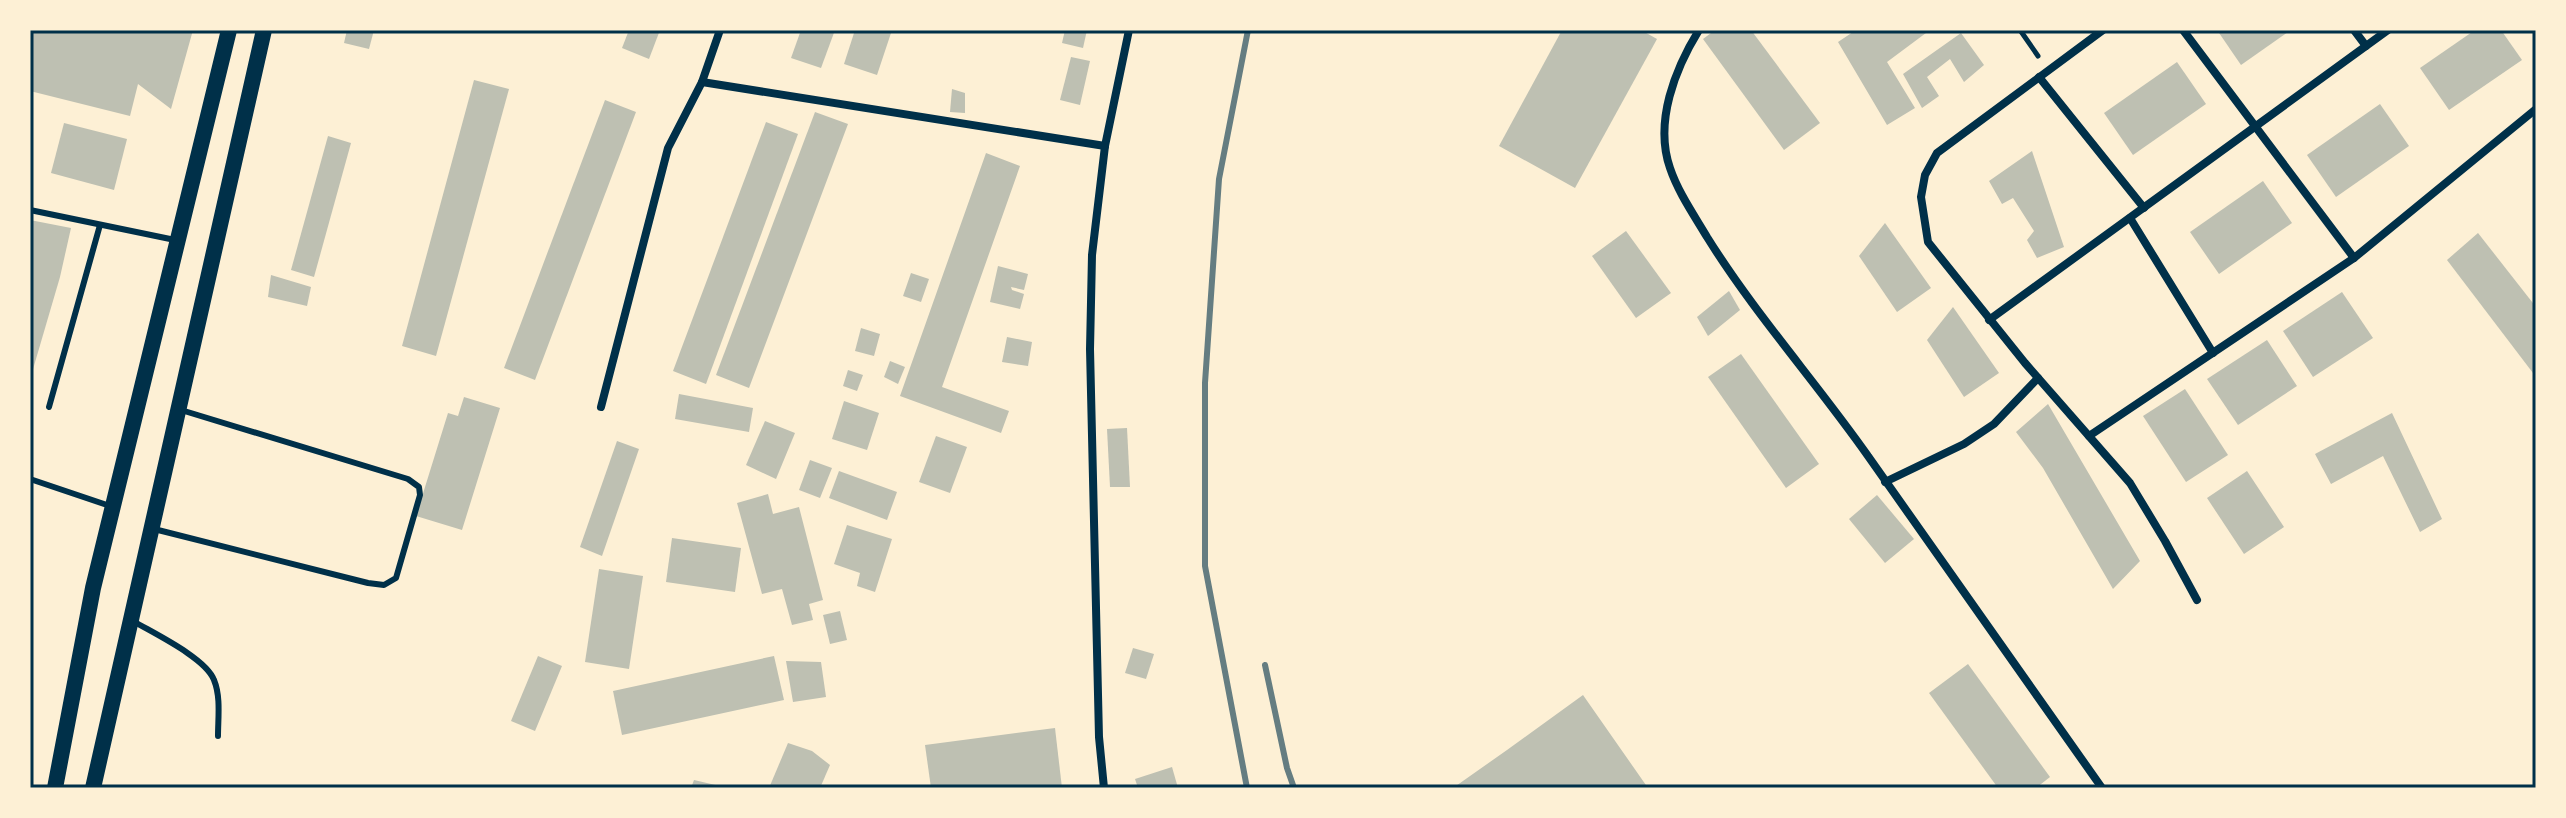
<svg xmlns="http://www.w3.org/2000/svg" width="2566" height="818" viewBox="0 0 2566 818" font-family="Arial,sans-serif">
	<rect width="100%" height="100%" fill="#fdf0d5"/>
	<g fill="#bec0b2">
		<polygon points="30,30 193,30 171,109 138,84 130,116 30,91"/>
		<polygon points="347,30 374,30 369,49 344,43"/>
		<polygon points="629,30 660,30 649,59 622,48"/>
		<polygon points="801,30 835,30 821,68 791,58"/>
		<polygon points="855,30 892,30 877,75 844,64"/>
		<polygon points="1065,30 1087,30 1083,48 1062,43"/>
		<polygon points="1562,30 1641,30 1657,39 1575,188 1499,146"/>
		<polygon points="1715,30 1751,30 1820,123 1784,150 1703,39"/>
		<polygon points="1856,30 1930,30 1887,62 1915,108 1887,125 1838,42"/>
		<polygon points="2217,30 2291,30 2241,65"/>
		<polygon points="2475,30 2501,30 2522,60 2449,110 2420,68"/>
		<polygon points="1961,33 1984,65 1964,82 1950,59 1927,77 1939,96 1922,108 1903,74"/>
		<polygon points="1071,57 1090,61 1080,105 1060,100"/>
		<polygon points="2177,62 2206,104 2133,155 2104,113"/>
		<polygon points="474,80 509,89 436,356 402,346"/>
		<polygon points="952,89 965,93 965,113 950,112"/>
		<polygon points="605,100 636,112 535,380 504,368"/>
		<polygon points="2380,104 2409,146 2336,197 2307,155"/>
		<polygon points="815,112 848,124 749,388 716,375"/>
		<polygon points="766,122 798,134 706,384 673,371"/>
		<polygon points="64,123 127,139 114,190 51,173"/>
		<polygon points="328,136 351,143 314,277 291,270"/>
		<polygon points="2032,151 2064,247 2037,258 2027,240 2034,231 2013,198 2002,204 1989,181"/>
		<polygon points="986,153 1020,166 942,387 1009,411 1001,433 900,396"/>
		<polygon points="2263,181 2292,223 2219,274 2190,232"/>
		<polygon points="30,220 71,228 60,277 31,376"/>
		<polygon points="1885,223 1931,288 1897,312 1859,256"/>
		<polygon points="1626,231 1671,293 1636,318 1592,256"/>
		<polygon points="2478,233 2536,307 2536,377 2447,260"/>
		<polygon points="998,266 1028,274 1024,290 1011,287 1012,290 1024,294 1020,309 990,302"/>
		<polygon points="911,273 929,279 921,302 903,296"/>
		<polygon points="271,275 311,287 307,306 268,297"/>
		<polygon points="1729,291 1740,310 1708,336 1697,317"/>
		<polygon points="2342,292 2373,338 2313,377 2283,331"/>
		<polygon points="1953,307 1999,373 1964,397 1927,340"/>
		<polygon points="861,328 880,334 874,356 855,351"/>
		<polygon points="1007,337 1032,342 1028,366 1002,362"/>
		<polygon points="2267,340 2297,386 2238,425 2207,379"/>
		<polygon points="1741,354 1819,464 1786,488 1708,377"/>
		<polygon points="890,361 905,367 898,384 884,377"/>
		<polygon points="848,370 863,375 857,391 843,386"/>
		<polygon points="2185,389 2228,455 2186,482 2143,416"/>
		<polygon points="679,394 753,408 749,432 675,419"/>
		<polygon points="464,397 500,408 462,530 416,516 448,413 458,416"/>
		<polygon points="844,401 879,413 867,450 832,439"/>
		<polygon points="2048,404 2140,561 2113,589 2043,468 2016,432"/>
		<polygon points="2392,413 2442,519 2420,532 2383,456 2331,484 2315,454"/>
		<polygon points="765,421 795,433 776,479 746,465"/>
		<polygon points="1127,428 1130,487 1110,487 1107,429"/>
		<polygon points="936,436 967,447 950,493 919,482"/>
		<polygon points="617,441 639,449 602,556 580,547"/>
		<polygon points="810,460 832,468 820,498 799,490"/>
		<polygon points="839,471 897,492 887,520 829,498"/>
		<polygon points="2247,471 2284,527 2244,554 2207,498"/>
		<polygon points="768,494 773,514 799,507 823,600 809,604 813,620 792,625 782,589 762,594 737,503"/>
		<polygon points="1877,495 1914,539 1885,563 1849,519"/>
		<polygon points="847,525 892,539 875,592 857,586 860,573 834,564"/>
		<polygon points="672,538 741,548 735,592 666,582"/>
		<polygon points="599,569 643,576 629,669 585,662"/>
		<polygon points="840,611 847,640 830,644 823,615"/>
		<polygon points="1133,648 1154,654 1146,679 1125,673"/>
		<polygon points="538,656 562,666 535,731 511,721"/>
		<polygon points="774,656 784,700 622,735 613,691"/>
		<polygon points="786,661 821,662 826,697 793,702"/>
		<polygon points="1968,664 2050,777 2036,788 1998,788 1929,693"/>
		<polygon points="1583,695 1648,788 1453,788 1507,750"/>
		<polygon points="1055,728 1062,788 931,788 925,745"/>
		<polygon points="788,743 812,751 830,765 820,788 769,788"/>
		<polygon points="1172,767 1178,788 1138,788 1135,779"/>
		<polygon points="694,780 724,787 724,788 691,788"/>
	</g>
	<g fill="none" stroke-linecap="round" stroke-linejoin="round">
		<polyline stroke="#003049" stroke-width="5" points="2020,30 2038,56"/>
		<g stroke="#003049" stroke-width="6">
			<polyline points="30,210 175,240"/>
			<polyline points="49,407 100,225"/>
			<polyline points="30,479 110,506"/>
			<polyline points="154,529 368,583 384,585 396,578 420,495 419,487 408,479 181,410"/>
			<path d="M133,621C153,633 206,658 214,680C221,697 218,718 218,736"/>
		</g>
		<g stroke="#003049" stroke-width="8">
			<polyline points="720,30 702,82 1105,146"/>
			<path d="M1699,30C1675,69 1654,122 1670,168C1678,192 1694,215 1707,237C1755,314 1816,382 1868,456C1946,567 2024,678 2102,788"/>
			<polyline points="2103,30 1937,153 1925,175 1921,197 1928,242 2025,363 2130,483 2165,541 2197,600"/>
			<polyline points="2183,30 2354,258"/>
			<polyline points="2354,30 2366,46"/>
			<polyline points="2039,77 2144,208"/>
			<polyline points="2130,218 2213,353"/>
			<polyline points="1989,320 2388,30"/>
			<polyline points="601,407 668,148 702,82"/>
			<polyline points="2089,436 2354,258 2536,109"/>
			<polyline points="1885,482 1964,444 1994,424 2038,378"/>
			<polyline points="1104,788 1099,737 1090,349 1092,255 1105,146 1129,30"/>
		</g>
		<g stroke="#003049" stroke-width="16">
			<polyline points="55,788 93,588 229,30"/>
			<polyline points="93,788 264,30"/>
		</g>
		<g stroke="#657d81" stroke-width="6">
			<polyline points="1265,665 1287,768 1294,788"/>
			<polyline points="1247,788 1205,566 1205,383 1219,179 1248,30"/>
		</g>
	</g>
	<rect width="2566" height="818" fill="none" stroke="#fdf0d5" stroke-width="64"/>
	<rect x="32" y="32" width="2502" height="754" fill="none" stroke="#003049" stroke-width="3"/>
</svg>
